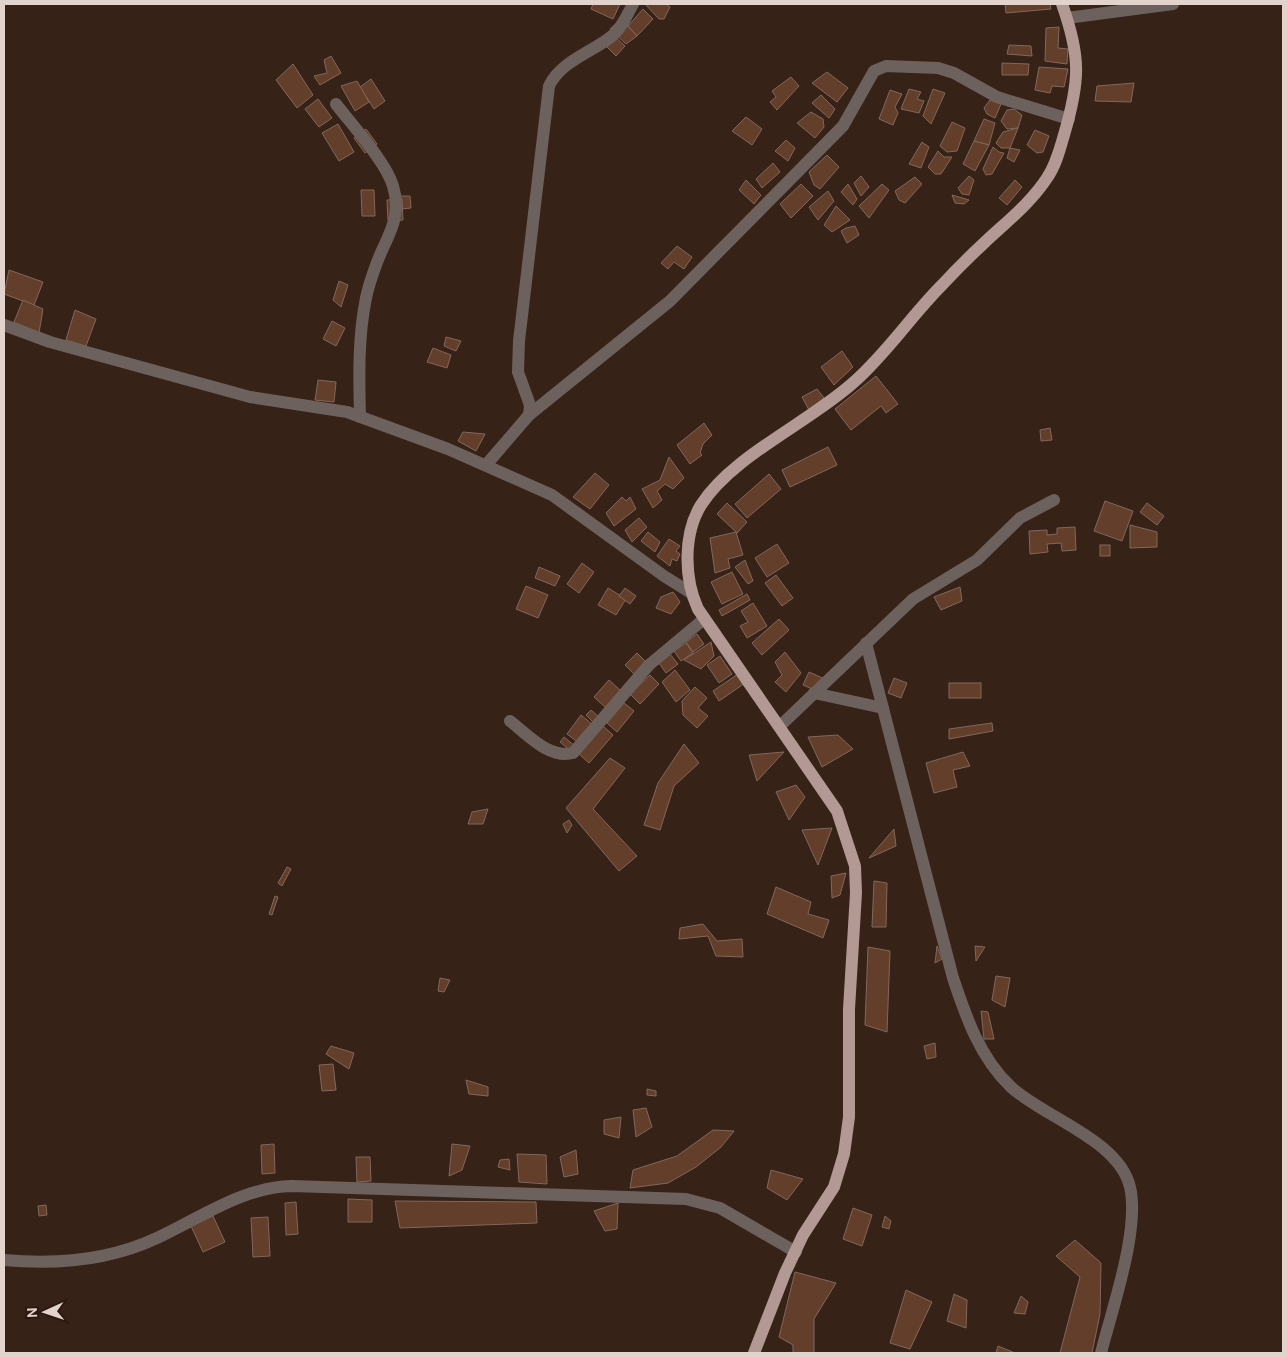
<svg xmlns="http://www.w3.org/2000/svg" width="1287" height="1357" viewBox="0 0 1287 1357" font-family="'DM Sans',sans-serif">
	<rect width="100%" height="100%" fill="#372218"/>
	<g fill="#633e2b" stroke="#81685b">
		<polygon points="593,4 620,4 613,19 591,9"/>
		<polygon points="645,4 666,4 670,7 664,19 659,19"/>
		<polygon points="1005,4 1050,4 1051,9 1006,13"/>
		<polygon points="643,9 653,19 637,36 628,26"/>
		<polygon points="621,19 637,36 626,44 610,29"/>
		<polygon points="1059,27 1058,48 1068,49 1067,64 1045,61 1046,28"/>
		<polygon points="609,31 625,46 616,56 600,40"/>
		<polygon points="1009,45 1031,46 1032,56 1007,54"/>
		<polygon points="331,56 341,73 320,85 314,76 327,73 324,60"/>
		<polygon points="1002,63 1029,64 1028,75 1002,75"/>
		<polygon points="293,64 313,95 297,108 276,80"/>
		<polygon points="1039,67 1068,69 1064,87 1052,86 1050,93 1035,90"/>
		<polygon points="827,72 848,88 837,102 812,83"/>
		<polygon points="791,77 799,86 777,110 770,102 776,97 772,91"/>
		<polygon points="371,79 385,101 374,109 360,87"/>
		<polygon points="357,81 369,102 355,111 341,86"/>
		<polygon points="1134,83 1131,102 1095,101 1097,86"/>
		<polygon points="909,89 921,92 917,99 924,101 919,113 901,109"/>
		<polygon points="933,89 945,93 931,124 923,116"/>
		<polygon points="890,90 902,94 895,107 898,113 893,125 879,119"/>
		<polygon points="821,95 835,109 829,118 812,103"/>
		<polygon points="318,99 332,118 319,127 305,109"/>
		<polygon points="990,100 1001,104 995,118 987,114 984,108"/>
		<polygon points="1014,109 1022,115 1018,128 1007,129 1001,121 1007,110"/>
		<polygon points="811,112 823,119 824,127 815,138 797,123"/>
		<polygon points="746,117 762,129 752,145 732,131"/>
		<polygon points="984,119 995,123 989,145 974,141"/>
		<polygon points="952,122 965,128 957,151 947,152 940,146"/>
		<polygon points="338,124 354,152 339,161 322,133"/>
		<polygon points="1018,128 1010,148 1001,148 996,143 1003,132"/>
		<polygon points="366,129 377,144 365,153 354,138"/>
		<polygon points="1035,130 1049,136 1043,152 1037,153 1027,145"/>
		<polygon points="786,140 795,148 788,161 775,151"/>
		<polygon points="974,141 989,145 975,171 963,164"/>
		<polygon points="922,142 929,147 921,168 909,164"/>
		<polygon points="993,147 999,152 1004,153 992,174 986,175 983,169"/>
		<polygon points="1010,148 1020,150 1014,162 1007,158"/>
		<polygon points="938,151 944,157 952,157 941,174 935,174 928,167"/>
		<polygon points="827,155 839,167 820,189 814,185 809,172"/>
		<polygon points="773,163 780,172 762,188 756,179"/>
		<polygon points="861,176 869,187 861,196 854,183"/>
		<polygon points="969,176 974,180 969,195 962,194 958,188"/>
		<polygon points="915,177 922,184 905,203 899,200 895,191"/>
		<polygon points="746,180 761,195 754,204 739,190"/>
		<polygon points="1015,180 1022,187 1007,205 999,198"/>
		<polygon points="801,184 813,196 791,218 780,204"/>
		<polygon points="848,184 857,199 853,205 841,192"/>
		<polygon points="882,184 889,190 869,218 859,206"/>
		<polygon points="361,190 374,190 375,216 362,216"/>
		<polygon points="828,191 834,201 818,220 809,207"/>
		<polygon points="952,195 969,200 964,204 955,203"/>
		<polygon points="400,196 410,196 411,208 401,209"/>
		<polygon points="402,199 403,220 388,221 387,200"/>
		<polygon points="836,206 850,220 832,232 824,225"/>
		<polygon points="855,226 859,235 847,243 841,231 846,228"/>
		<polygon points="677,246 692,257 684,269 674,262 668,269 661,263"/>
		<polygon points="9,270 43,282 34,305 4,294"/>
		<polygon points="339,281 348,285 341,307 333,300"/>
		<polygon points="23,300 43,309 39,333 14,322"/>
		<polygon points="75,310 96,319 86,346 66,340"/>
		<polygon points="332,321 345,328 336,346 323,339"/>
		<polygon points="446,337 461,341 456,351 444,346"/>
		<polygon points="433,348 451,355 447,368 427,362"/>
		<polygon points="842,351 853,367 834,385 821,367"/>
		<polygon points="876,376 898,404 886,413 881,406 851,430 835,409"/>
		<polygon points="318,380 336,382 334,402 315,400"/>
		<polygon points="817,389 824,398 809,410 802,397"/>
		<polygon points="704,423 712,435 703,444 700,453 702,455 690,464 677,445"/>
		<polygon points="1050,428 1052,440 1041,441 1040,430"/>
		<polygon points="463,432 485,434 476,451 458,441"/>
		<polygon points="828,447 837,465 790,487 782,470"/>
		<polygon points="669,457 684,478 673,489 665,484 657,491 662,500 653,508 642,489 660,480"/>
		<polygon points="595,473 609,485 590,509 573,497"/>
		<polygon points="769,474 781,489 747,518 735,504"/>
		<polygon points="622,497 626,501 630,497 636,509 614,526 606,513"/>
		<polygon points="1105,501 1133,511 1122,541 1094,531"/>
		<polygon points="727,503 747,522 737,533 717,514"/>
		<polygon points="1147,503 1164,516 1157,525 1140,512"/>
		<polygon points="639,518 647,527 632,542 625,530"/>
		<polygon points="1130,525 1157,532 1157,547 1130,548"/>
		<polygon points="1075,527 1076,550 1062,551 1061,543 1047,544 1048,552 1030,554 1029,531 1047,530 1047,535 1057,534 1057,528"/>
		<polygon points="648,532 660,542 655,552 641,541"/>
		<polygon points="736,532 743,555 728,559 730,568 715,573 710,538"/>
		<polygon points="669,539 680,546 676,551 680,554 677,561 672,559 670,566 657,556"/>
		<polygon points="777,544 789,563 767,577 755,558"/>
		<rect x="1100" y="545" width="10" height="11"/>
		<polygon points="745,560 753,581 748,584 735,567"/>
		<polygon points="582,563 594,572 579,593 567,584"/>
		<polygon points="539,567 560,576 555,586 535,578"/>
		<polygon points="732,572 743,594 722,604 711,582"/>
		<polygon points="776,575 793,598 782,606 765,583"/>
		<polygon points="526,586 548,595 538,618 516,609"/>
		<polygon points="960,587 962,601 941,610 934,597"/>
		<polygon points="608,588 626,599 616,615 598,605"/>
		<polygon points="625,588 636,596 630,604 619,596"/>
		<polygon points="673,592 680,602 671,614 656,608 661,597"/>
		<polygon points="747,594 750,600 722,616 719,610"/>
		<polygon points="753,603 767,626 747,638 740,626 748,622 741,611"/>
		<polygon points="779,619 789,630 762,655 752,643"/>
		<polygon points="697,634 704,644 693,652 686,642"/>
		<polygon points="711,642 714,656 701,669 684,660"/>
		<polygon points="686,643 693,653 681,661 674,651"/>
		<polygon points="785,652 801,673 786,692 775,682 782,675 775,662"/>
		<polygon points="637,653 646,662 634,674 625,665"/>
		<polygon points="670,654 678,664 666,673 659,663"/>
		<polygon points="720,656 732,674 719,683 707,665"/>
		<polygon points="675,670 690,690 676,702 662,682"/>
		<polygon points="809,672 827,680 821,693 803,685"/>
		<polygon points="738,674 745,683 719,701 713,691"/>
		<polygon points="650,675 659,684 640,704 630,694"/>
		<polygon points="894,678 907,683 901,698 888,693"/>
		<polygon points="609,680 621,691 605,707 594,697"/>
		<rect x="949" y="683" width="32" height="15"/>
		<polygon points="695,687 707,698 698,708 708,716 697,728 683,715 682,701"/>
		<polygon points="624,703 634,711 617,732 607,723"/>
		<polygon points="591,710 600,718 595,724 586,715"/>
		<polygon points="581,715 593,725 579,743 567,734"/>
		<polygon points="992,723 993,731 949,739 949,729"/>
		<polygon points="603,726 613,735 589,763 579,754"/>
		<polygon points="838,735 853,749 822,767 808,737"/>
		<polygon points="564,737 576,747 572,752 560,742"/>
		<polygon points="684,744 699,763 674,786 660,830 644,825 658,783"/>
		<polygon points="784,752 757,781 749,755"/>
		<polygon points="963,752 970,766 953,770 957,787 934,793 926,763"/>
		<polygon points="610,758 625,768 593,809 637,856 619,871 566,808"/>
		<polygon points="796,785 805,797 789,820 776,792"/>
		<polygon points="488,809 483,824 468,824 472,812"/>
		<polygon points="569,820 572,825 567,833 563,824"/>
		<polygon points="832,828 818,865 802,830"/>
		<polygon points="894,829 896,846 869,858"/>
		<polygon points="287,867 291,869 282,886 278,883"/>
		<polygon points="846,873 840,895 832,898 831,876"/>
		<polygon points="874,881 887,883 886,927 872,927"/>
		<polygon points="776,887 811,902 808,914 829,920 823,938 767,914"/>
		<polygon points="275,896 278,897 272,915 269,914"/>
		<polygon points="703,924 717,941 742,939 743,957 716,956 708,936 679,939 680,928"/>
		<polygon points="937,946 942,959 935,963"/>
		<polygon points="975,946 985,947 976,961"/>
		<polygon points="868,947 890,951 887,1032 865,1025"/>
		<polygon points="996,976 1010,978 1005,1007 992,1000"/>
		<polygon points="440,978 450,980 444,992 438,991"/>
		<polygon points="981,1011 988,1012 994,1039 984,1039"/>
		<polygon points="935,1043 936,1057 927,1059 924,1046"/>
		<polygon points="331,1046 354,1053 349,1069 326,1054"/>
		<polygon points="333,1064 336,1090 322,1091 319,1065"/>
		<polygon points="466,1080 488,1087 488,1096 469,1094"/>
		<polygon points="647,1089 656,1091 656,1096 647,1095"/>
		<polygon points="646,1108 652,1127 636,1137 633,1110"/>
		<polygon points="621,1117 619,1138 604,1134 604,1120"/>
		<polygon points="713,1130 734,1131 721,1147 696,1167 668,1183 630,1188 633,1170 677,1156"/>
		<polygon points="274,1144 275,1173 262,1174 261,1145"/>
		<polygon points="452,1144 470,1146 462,1170 449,1176"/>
		<polygon points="576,1150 578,1174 564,1177 560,1157"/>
		<polygon points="517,1154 546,1155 547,1184 519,1182"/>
		<polygon points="356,1157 370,1157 371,1181 357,1182"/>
		<polygon points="509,1159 510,1170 498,1167 500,1160"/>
		<polygon points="771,1170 803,1179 787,1200 767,1188"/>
		<polygon points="348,1199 372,1200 372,1222 348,1222"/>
		<polygon points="395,1201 536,1202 537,1223 400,1228"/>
		<polygon points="296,1202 298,1234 286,1235 285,1203"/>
		<polygon points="618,1203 617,1229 605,1231 594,1211"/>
		<polygon points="46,1205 47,1215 39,1216 38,1206"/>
		<polygon points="853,1208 872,1215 862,1246 843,1239"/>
		<polygon points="213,1216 225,1242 203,1252 191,1226"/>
		<polygon points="885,1216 891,1221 889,1229 882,1227"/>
		<polygon points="268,1217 270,1256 253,1257 251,1218"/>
		<polygon points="1075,1240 1101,1263 1100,1314 1092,1353 1060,1353 1080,1277 1056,1256"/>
		<polygon points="795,1272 836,1283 814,1319 814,1353 793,1353 793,1345 779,1337"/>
		<polygon points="906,1290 932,1302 910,1349 890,1343"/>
		<polygon points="954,1294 967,1300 966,1328 947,1321"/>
		<polygon points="1021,1296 1028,1302 1025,1314 1014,1313"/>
		<polygon points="998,1346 1015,1353 996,1353"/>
	</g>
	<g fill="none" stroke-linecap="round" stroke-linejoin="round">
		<g stroke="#6d615e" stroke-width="12">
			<polyline points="1067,18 1173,4"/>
			<path d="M336,104C352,125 386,162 393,186C403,219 386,237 376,265C372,276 368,288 366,298C358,337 359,377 360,417"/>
			<polyline points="4,325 50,342 250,397 347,412 448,449 552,495 664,576 691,593"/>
			<polyline points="529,415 670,301 843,126 874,71 886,66 938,68 954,73 997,97 1069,119"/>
			<path d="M486,465L529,415L530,405L518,372L519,341L549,86C561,61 591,53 612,36C622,28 627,15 633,4"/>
			<path d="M866,643L953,978C966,1017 980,1058 1011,1087C1045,1118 1119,1140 1130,1187C1140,1230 1112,1309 1101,1353"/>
			<polyline points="814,693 883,708"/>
			<path d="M510,721C528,735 549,759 573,753L649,665L704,619"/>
			<polyline points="780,726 913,599 977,560 1020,518 1054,500"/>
			<path d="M4,1260C57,1265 108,1261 157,1238C200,1218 243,1187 292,1186L686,1199L720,1208L796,1252"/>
		</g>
		<path stroke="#b29993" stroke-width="12" d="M754,1353L785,1273L803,1235L834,1187L844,1154L849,1117V1009L856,893L855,866L837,811L698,609C684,579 683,534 701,505C732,456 810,422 854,382C887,353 911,316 942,285C955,271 969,257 983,244C1005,223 1030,204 1047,178C1056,165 1060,149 1064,135C1080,81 1081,57 1062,4"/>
	</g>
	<rect width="1287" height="1357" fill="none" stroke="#e2d3cc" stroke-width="10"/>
	<g transform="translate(45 1312) rotate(267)" stroke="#2d190e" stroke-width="4" paint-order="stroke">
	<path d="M0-4L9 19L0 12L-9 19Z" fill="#e2d3cc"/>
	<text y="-8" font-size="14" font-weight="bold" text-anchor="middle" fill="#e2d3cc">N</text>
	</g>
</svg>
